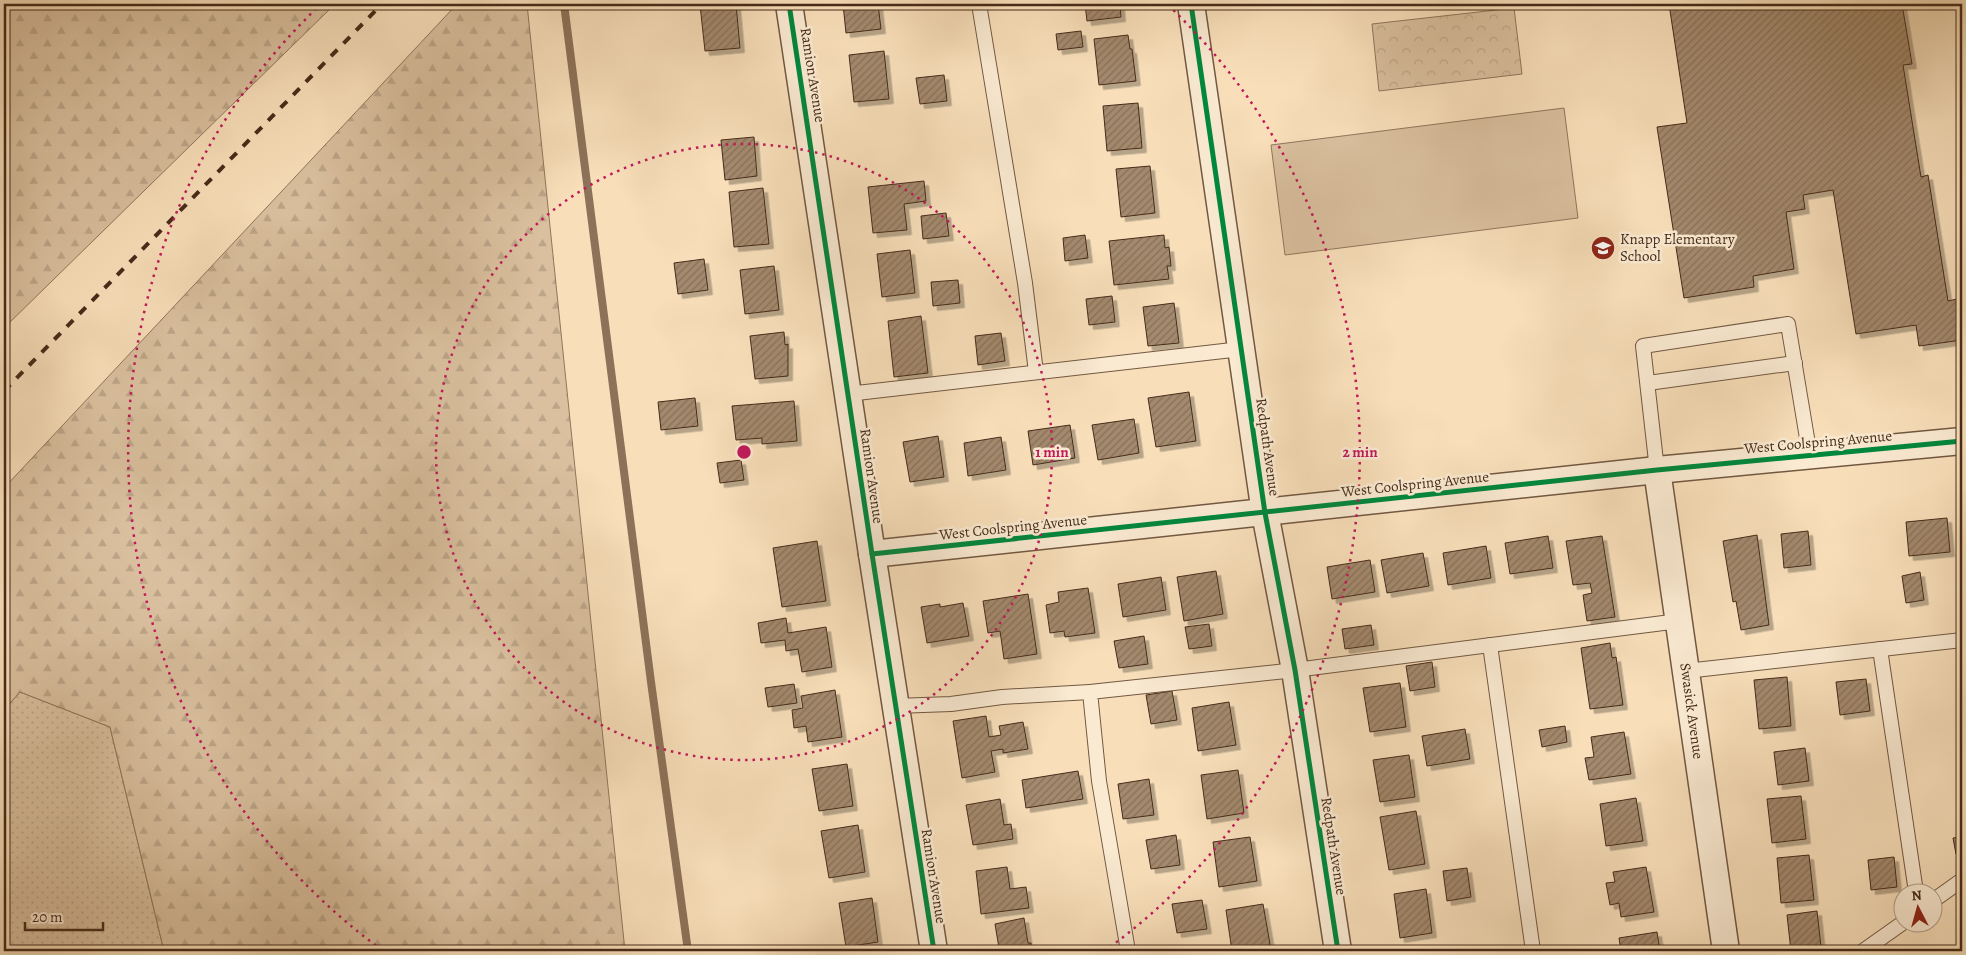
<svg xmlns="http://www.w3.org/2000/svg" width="1966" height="955" viewBox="0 0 1966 955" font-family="Alegreya,serif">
	<defs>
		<pattern id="grass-dots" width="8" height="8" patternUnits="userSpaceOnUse" patternTransform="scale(1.25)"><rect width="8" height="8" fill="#dac09f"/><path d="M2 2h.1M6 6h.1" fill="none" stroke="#bca588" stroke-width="1.8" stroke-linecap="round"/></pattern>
		<pattern id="forest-firs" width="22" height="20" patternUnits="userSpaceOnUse" patternTransform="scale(1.25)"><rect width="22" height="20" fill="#dac09f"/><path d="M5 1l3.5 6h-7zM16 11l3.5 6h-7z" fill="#bca588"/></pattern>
		<pattern id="park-crowns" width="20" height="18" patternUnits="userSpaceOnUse" patternTransform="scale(1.25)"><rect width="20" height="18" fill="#dac09f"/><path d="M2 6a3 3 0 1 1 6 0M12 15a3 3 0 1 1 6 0" fill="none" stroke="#bca588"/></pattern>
		<pattern id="building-hatch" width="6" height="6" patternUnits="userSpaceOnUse" patternTransform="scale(1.25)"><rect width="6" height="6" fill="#a3896d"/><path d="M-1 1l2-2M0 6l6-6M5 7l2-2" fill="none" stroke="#877059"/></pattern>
		<filter id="shadow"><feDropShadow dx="4.5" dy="4.5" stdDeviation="0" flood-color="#0004"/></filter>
	</defs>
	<rect width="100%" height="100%" fill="#f8dfba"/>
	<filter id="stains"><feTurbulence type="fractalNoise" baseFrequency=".004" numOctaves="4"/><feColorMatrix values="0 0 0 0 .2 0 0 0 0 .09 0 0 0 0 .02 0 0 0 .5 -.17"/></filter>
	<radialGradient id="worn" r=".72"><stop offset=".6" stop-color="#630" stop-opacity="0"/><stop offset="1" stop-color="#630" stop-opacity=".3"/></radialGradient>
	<polygon fill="url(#grass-dots)" stroke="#90765c" points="20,692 110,727 164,951 4,951 4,710"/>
	<g fill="url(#forest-firs)" stroke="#90765c">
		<polygon points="4,4 335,4 4,328"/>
		<polygon points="457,4 527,4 625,951 164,951 110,727 20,692 4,710 4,488"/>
	</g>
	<polygon fill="url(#park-crowns)" stroke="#90765c" points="1514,8 1522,74 1379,91 1372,24"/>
	<polygon fill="#dac09f" stroke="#90765c" points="1564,108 1578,218 1285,255 1271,145"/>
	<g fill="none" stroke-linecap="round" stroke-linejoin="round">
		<polyline stroke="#8c7259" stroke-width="8" points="564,4 651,682 688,951"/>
	</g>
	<g fill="url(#building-hatch)" stroke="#462b19" filter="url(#shadow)">
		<polygon points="717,4 736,4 740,48 705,51 700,5"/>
		<polygon points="843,4 878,4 881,29 846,33"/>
		<polygon points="1085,4 1120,4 1121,17 1087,21"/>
		<polygon points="1669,4 1902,4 1912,64 1903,65 1921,177 1928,175 1948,301 1957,299 1962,340 1919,346 1916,325 1856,334 1833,190 1803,195 1805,209 1786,212 1794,269 1753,276 1754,287 1684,298 1657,127 1687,123"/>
		<polygon points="1081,31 1083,47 1058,50 1056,34"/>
		<polygon points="1128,35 1130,49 1132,49 1136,81 1099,85 1094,39"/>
		<polygon points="884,51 889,99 854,102 849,55"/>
		<polygon points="944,75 947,101 920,104 916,78"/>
		<polygon points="1138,103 1142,148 1107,151 1103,106"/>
		<polygon points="754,137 757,176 725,180 721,140"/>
		<polygon points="1150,166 1155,213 1121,217 1116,169"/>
		<polygon points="924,181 926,201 904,204 907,230 873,233 868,187"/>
		<polygon points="763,188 769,244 734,247 729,192"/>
		<polygon points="946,213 949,236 923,239 921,216"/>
		<polygon points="1085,235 1088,258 1065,261 1063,238"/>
		<polygon points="1164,235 1165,248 1169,247 1171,266 1167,266 1169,279 1114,285 1109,241"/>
		<polygon points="910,250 915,293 882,297 877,254"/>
		<polygon points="704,259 708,290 678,294 674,263"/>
		<polygon points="774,266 779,310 745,314 740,270"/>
		<polygon points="958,280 960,303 933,306 931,282"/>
		<polygon points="1112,296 1115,322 1089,325 1086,299"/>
		<polygon points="1174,303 1179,343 1148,346 1143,307"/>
		<polygon points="921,316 928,373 894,377 888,321"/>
		<polygon points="784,332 785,345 788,344 788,376 755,379 750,336"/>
		<polygon points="1001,333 1005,361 978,365 975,336"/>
		<polygon points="1189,392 1196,441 1156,447 1148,398"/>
		<polygon points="695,398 698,426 661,430 658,402"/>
		<polygon points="794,401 797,441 762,444 762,438 736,440 732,406"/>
		<polygon points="1134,419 1139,453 1098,460 1092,425"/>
		<polygon points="1070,425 1075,458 1033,465 1028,431"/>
		<polygon points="938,436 944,477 910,482 903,442"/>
		<polygon points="1001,437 1006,470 968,476 964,443"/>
		<polygon points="741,460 744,480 720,483 717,463"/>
		<polygon points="1960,515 1962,515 1962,540"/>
		<polygon points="1947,518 1950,552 1909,556 1906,522"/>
		<polygon points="1808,531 1811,565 1784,568 1781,534"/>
		<polygon points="1757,535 1769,625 1741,630 1736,601 1733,602 1723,541"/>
		<polygon points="1548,536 1553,568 1510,574 1505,543"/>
		<polygon points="1602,536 1615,617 1587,621 1583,595 1592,593 1590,583 1573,585 1566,541"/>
		<polygon points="817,541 826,601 782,607 773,548"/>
		<polygon points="1486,546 1491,578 1448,585 1443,553"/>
		<polygon points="1423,553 1429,586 1387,593 1381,560"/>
		<polygon points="1370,560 1375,592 1332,599 1327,567"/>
		<polygon points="1216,571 1223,614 1184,621 1177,577"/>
		<polygon points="1920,572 1924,600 1906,603 1902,576"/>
		<polygon points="1161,577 1166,610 1123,617 1118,584"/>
		<polygon points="1088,588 1095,633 1065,637 1064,631 1050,633 1046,605 1059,602 1058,592"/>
		<polygon points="1028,594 1037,654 1004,659 1000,631 988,633 983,601"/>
		<polygon points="963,603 969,636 927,643 921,607 940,604 940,607"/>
		<polygon points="786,618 788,633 826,627 832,667 802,672 798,649 786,651 785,640 761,643 758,623"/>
		<polygon points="1209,624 1212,646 1189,649 1185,627"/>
		<polygon points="1371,625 1374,645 1345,649 1342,629"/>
		<polygon points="1144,636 1148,664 1119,668 1114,641"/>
		<polygon points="1610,643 1612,658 1616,657 1623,705 1590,709 1581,648"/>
		<polygon points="1432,662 1435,687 1410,691 1406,666"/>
		<polygon points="1787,677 1791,726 1759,729 1754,680"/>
		<polygon points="1866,679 1870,711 1840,715 1836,682"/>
		<polygon points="1400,683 1406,727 1370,732 1363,688"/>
		<polygon points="794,684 797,703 768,707 765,688"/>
		<polygon points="835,690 842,737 808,742 806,726 794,728 792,710 803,708 801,696"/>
		<polygon points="1172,691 1177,720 1151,724 1146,695"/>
		<polygon points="1229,702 1236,745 1198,751 1192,708"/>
		<polygon points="986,716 989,737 1001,735 999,726 1023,722 1028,749 1003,753 1003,749 991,751 995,772 962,778 953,721"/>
		<polygon points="1565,726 1567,742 1542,747 1539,730"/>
		<polygon points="1465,729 1470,759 1427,766 1422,736"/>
		<polygon points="1624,732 1631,774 1589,780 1585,758 1594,757 1591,737"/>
		<polygon points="1805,748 1809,781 1778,785 1774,752"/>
		<polygon points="1409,755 1415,797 1380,802 1373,760"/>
		<polygon points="847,764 853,806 819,811 812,769"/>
		<polygon points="1238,770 1244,813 1207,819 1201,775"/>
		<polygon points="1078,771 1083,799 1026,808 1022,780"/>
		<polygon points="1149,779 1154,815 1123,819 1118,784"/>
		<polygon points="1801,796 1806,839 1772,843 1767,799"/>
		<polygon points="1636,798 1643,841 1606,846 1600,804"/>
		<polygon points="1000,799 1004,825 1011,824 1013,839 973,845 966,805"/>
		<polygon points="1416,811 1425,864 1389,870 1380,817"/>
		<polygon points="858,825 865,872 829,878 821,831"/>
		<polygon points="1176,835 1180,865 1151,869 1146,840"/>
		<polygon points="1250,837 1257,881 1219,887 1213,842"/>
		<polygon points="1962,837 1962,853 1956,854 1953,838"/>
		<polygon points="1809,855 1814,900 1781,903 1777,858"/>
		<polygon points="1894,857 1897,887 1871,890 1868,860"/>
		<polygon points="1007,867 1010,889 1026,887 1029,908 981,914 976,871"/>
		<polygon points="1646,867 1654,912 1621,917 1619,903 1610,905 1606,883 1615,882 1613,872"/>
		<polygon points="1467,868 1471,897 1447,901 1443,871"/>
		<polygon points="1426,889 1432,933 1400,938 1394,894"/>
		<polygon points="872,898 878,942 846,947 839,903"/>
		<polygon points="1202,900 1207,929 1177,933 1172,904"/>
		<polygon points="1263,904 1271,950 1232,951 1226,910"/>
		<polygon points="1817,911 1821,947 1818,948 1818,951 1791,951 1787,915"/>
		<polygon points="1024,918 1028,943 1031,943 1032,951 983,951 999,948 995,924"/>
		<polygon points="1657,932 1660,951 1621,951 1619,938"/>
	</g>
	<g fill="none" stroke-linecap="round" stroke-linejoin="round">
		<g stroke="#725841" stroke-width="16">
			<g id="service">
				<polyline points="979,4 1025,283 1036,372"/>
				<polyline points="1648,383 1795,363"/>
				<polyline points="848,394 1241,349"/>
				<polyline points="1657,470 1643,346 1788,324 1810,456"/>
				<polyline points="1490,645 1533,951"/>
				<polyline points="1880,649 1916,892"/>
				<polyline points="1686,671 1962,640"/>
				<polyline points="895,706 951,704 1002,697 1090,692"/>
				<polyline points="1934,900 1962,880"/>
				<polyline points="1128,951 1099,781 1090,692 1295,670 1679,621"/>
				<polyline points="1863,951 1904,922"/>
			</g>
		</g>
		<g stroke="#725841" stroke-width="29">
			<g id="minor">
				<polyline points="789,4 872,554 934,951"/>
				<polyline points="1191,4 1265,513 1295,670 1338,951"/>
				<polyline points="1657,470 1726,951"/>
				<polyline points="872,554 1657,470 1962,441"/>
			</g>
		</g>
		<use href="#service" stroke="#faead2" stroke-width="14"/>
		<use href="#minor" stroke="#faead2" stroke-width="26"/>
		<polyline stroke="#462b19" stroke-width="4" stroke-dasharray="9 9" stroke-linecap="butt" points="4,391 382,4"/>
		<g stroke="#faead2" stroke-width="8">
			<g id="cycleway">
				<polyline points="789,4 872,554 934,951"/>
				<polyline points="1191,4 1265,513 1295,670 1338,951"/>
				<polyline points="872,554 1657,470 1962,441"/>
			</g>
		</g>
		<use href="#cycleway" stroke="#00873e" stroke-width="5"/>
	</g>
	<g fill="none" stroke="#c2185b" stroke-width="2.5" stroke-dasharray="2.5 5">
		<circle cx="744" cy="452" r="308"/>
		<path d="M382 950A616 616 0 0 1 320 5M1168 5A616 616 0 0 1 1106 950"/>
	</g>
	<defs>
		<g id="school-disc" transform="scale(1.25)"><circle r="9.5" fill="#8f2418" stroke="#faead2"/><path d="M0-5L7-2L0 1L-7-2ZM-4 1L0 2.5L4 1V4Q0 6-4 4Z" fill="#fff"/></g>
	</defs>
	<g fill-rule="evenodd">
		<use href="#school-disc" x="1603" y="248"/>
	</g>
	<g text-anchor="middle" stroke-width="5" stroke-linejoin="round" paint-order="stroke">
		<g font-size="15" fill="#462b19" stroke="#faead2">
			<text transform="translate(813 75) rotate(81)" y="5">Ramion Avenue</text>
			<text transform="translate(1818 442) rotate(-5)" y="5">West Coolspring Avenue</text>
			<text transform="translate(1268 447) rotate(82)" y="5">Redpath Avenue</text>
			<text transform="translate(872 476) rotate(82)" y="5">Ramion Avenue</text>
			<text transform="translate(1415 484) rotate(-6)" y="5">West Coolspring Avenue</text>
			<text transform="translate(1013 527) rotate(-6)" y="5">West Coolspring Avenue</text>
			<text transform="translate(1692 711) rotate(82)" y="5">Swasick Avenue</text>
			<text transform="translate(1334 846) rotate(81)" y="5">Redpath Avenue</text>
			<text transform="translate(934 876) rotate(81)" y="5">Ramion Avenue</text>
		</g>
		<g font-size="15" fill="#462b19" stroke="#faead2" text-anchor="start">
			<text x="1620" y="244">Knapp Elementary<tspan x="1620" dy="17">School</tspan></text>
		</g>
	</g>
	<circle cx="744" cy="452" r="8" fill="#c2185b" stroke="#faead2" stroke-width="2.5"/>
	<g font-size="15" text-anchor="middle" font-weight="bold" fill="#c2185b" stroke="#faead2" stroke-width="5" stroke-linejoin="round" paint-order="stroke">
		<text x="1052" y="457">1 min</text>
		<text x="1360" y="457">2 min</text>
	</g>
	<rect width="1966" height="955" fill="none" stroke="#f8dfba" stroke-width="20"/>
	<rect x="5" y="5" width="1956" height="945" fill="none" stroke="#462b19" stroke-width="2.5"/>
	<rect x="10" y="10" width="1946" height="935" fill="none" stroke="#462b19"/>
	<g transform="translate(1918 908) rotate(354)"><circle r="24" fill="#faead2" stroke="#b29e88"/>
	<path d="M0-4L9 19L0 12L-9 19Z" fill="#8f2418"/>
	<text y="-8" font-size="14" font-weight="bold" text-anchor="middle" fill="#462b19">N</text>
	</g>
	<path d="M25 922v8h78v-8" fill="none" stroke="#462b19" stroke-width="2.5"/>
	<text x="32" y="922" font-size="15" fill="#462b19" stroke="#faead2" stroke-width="4" paint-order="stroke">20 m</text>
	<rect width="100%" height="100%" filter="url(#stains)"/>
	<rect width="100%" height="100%" fill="url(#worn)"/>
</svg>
